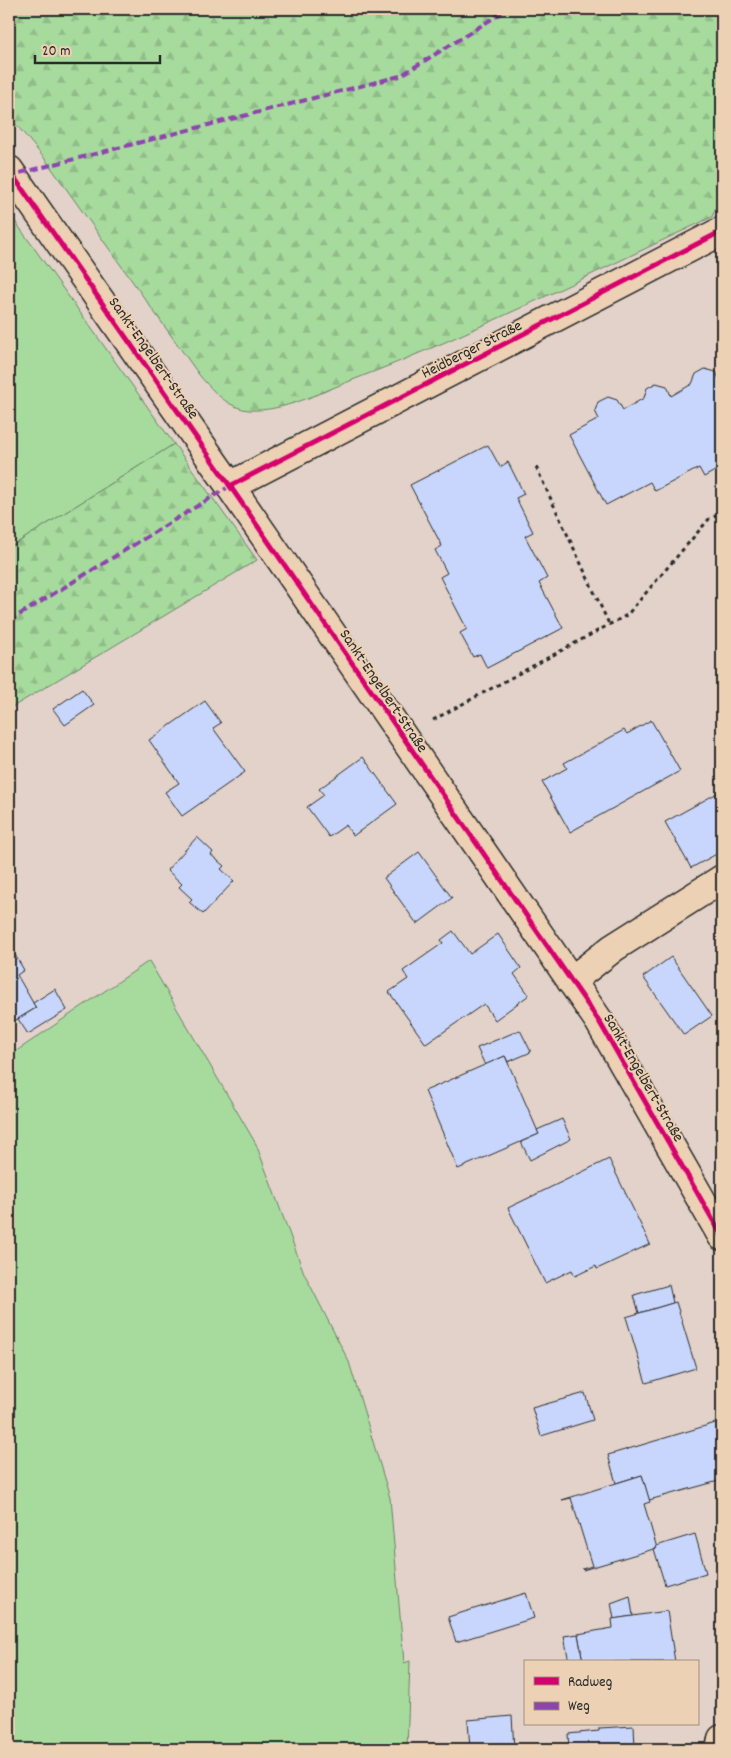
<svg xmlns="http://www.w3.org/2000/svg" width="731" height="1758" viewBox="0 0 731 1758" font-family="Dekko,sans-serif">
	<defs>
		<pattern id="forest-firs" width="22" height="20" patternUnits="userSpaceOnUse" patternTransform="scale(1.25)"><rect width="22" height="20" fill="#a7db9e"/><path d="M5 1l3.5 6h-7zM16 11l3.5 6h-7z" fill="#90bc88"/></pattern>
	</defs>
	<rect width="100%" height="100%" fill="#e2d2ca"/>
	<filter id="ink" filterUnits="userSpaceOnUse"><feTurbulence type="fractalNoise" baseFrequency=".02" numOctaves="2"/><feDisplacementMap in="SourceGraphic" scale="10" xChannelSelector="R" yChannelSelector="G"/><feConvolveMatrix kernelMatrix="1 2 1 2 8 2 1 2 1" color-interpolation-filters="sRGB"/></filter>
	<g filter="url(#ink)">
		<g fill="#a7db9e" stroke="#698364">
			<polygon points="9,213 174,444 9,548"/>
			<polygon points="149,961 256,1144 304,1273 349,1362 390,1498 404,1663 410,1661 407,1749 9,1749 9,1056"/>
		</g>
		<g fill="url(#forest-firs)" stroke="#698364">
			<path d="M9,9H722V195L720,196L712,217C592,273 474,334 350,381C319,393 283,412 249,410C228,408 213,391 200,376L45,159L9,116Z"/>
			<polygon points="174,444 257,560 9,709 9,548"/>
		</g>
		<g fill="#c8d6fd" stroke="#2b2b2b">
			<polygon points="705,369 716,372 720,381 722,380 722,467 704,477 699,468 655,491 650,482 606,505 569,435 599,419 595,411 598,402 608,397 617,400 623,410 644,398 647,388 656,383 667,386 671,396 692,384 696,374"/>
			<polygon points="488,445 500,467 508,462 524,494 516,498 533,532 525,536 547,578 539,583 563,628 487,668 480,654 473,657 460,633 467,629 440,577 447,573 435,550 442,546 410,485"/>
			<polygon points="82,689 94,705 65,725 53,709"/>
			<polygon points="205,701 221,723 213,728 245,772 182,816 165,792 179,783 149,740"/>
			<polygon points="651,720 680,771 570,832 542,782 567,768 564,763 624,730 627,734"/>
			<polygon points="363,757 397,804 353,836 346,825 329,837 307,807 324,795 319,789"/>
			<polygon points="721,791 722,793 722,851 691,868 665,822"/>
			<polygon points="197,837 213,852 211,855 224,866 221,869 234,881 203,914 189,902 192,899 179,887 182,884 167,870"/>
			<polygon points="419,852 452,898 417,924 384,878"/>
			<polygon points="453,931 470,954 498,934 521,968 514,974 529,995 495,1020 484,1004 426,1044 389,992 408,979 403,971 443,943 441,940"/>
			<polygon points="15,955 24,970 17,975 36,1008 9,1024 9,959"/>
			<polygon points="671,957 712,1016 684,1035 643,977"/>
			<polygon points="55,989 67,1010 28,1034 18,1019 36,1008 33,1003"/>
			<polygon points="520,1030 531,1052 508,1062 505,1056 485,1065 477,1048"/>
			<polygon points="505,1056 539,1134 458,1169 425,1091"/>
			<polygon points="562,1119 571,1139 530,1160 521,1142 539,1134 537,1130"/>
			<polygon points="609,1159 650,1244 597,1269 596,1266 575,1276 572,1270 545,1283 508,1208"/>
			<polygon points="669,1285 673,1303 639,1313 634,1295"/>
			<polygon points="676,1302 696,1368 646,1383 626,1317"/>
			<polygon points="585,1393 593,1420 541,1436 532,1408"/>
			<polygon points="722,1421 722,1480 649,1500 642,1475 616,1483 608,1455"/>
			<polygon points="642,1475 650,1502 644,1504 657,1548 583,1570 582,1569 592,1566 571,1498 562,1500"/>
			<polygon points="695,1534 706,1573 665,1585 654,1549 657,1548 656,1546"/>
			<polygon points="526,1593 534,1618 456,1642 448,1617"/>
			<polygon points="630,1596 633,1616 614,1619 611,1603"/>
			<polygon points="667,1611 675,1662 583,1662 578,1634 613,1628 612,1619"/>
			<polygon points="578,1634 583,1662 569,1662 564,1636"/>
			<polygon points="512,1716 514,1749 470,1749 468,1720"/>
			<polygon points="634,1726 635,1749 569,1749 568,1734 599,1731 599,1728"/>
		</g>
		<g fill="none" stroke-linecap="round" stroke-linejoin="round">
			<g stroke="#2b2b2b" stroke-width="31">
				<g id="minor">
					<polyline points="9,170 230,486 599,1021 722,1236"/>
					<polyline points="230,486 722,231"/>
					<polyline points="571,981 613,948 722,879"/>
					<polyline points="720,1749 722,1739"/>
				</g>
			</g>
			<g stroke="#2b2b2b" stroke-width="3" stroke-dasharray="4 4" stroke-linecap="butt">
				<polyline points="536,467 609,624"/>
				<polyline points="433,720 627,615 709,519 722,513"/>
			</g>
			<use href="#minor" stroke="#edd1b4" stroke-width="28"/>
			<g stroke="#8e44ad" stroke-width="4" stroke-dasharray="8 4" stroke-linecap="butt">
				<polyline points="9,173 12,175 400,76 508,9"/>
				<polyline points="9,621 230,486"/>
			</g>
			<g stroke="#edd1b4" stroke-width="8">
				<g id="cycleway">
					<polyline points="9,170 230,486 599,1021 722,1236"/>
					<polyline points="230,486 722,231"/>
				</g>
			</g>
			<use href="#cycleway" stroke="#d6006c" stroke-width="5"/>
		</g>
	</g>
	<g text-anchor="middle" stroke-width="4" stroke-linejoin="round" paint-order="stroke">
		<g font-size="16" fill="#2b2b2b" stroke="#edd1b4">
			<text transform="translate(471 348) rotate(-27)" y="6">Heidberger Straße</text>
			<text transform="translate(155 357) rotate(55)" y="6">Sankt-Engelbert-Straße</text>
			<text transform="translate(385 690) rotate(56)" y="6">Sankt-Engelbert-Straße</text>
			<text transform="translate(645 1077) rotate(60)" y="6">Sankt-Engelbert-Straße</text>
		</g>
	</g>
	<rect width="731" height="1758" fill="none" stroke="#edd1b4" stroke-width="30"/>
	<rect x="15" y="15" width="701" height="1728" fill="none" stroke="#2b2b2b" stroke-width="2" filter="url(#ink)"/>
	<rect x="524" y="1660" width="175" height="65" fill="#edd1b4" stroke="#9f8f7d"/>
	<rect x="534" y="1677" width="25" height="8" fill="#d6006c" stroke="#9f8f7d"/>
	<text x="568" y="1686" font-size="15" fill="#2b2b2b">Radweg</text>
	<rect x="534" y="1702" width="25" height="8" fill="#8e44ad" stroke="#9f8f7d"/>
	<text x="568" y="1710" font-size="15" fill="#2b2b2b">Weg</text>
	<path d="M35 55v8h125v-8" fill="none" stroke="#2b2b2b" stroke-width="2.5"/>
	<text x="42" y="55" font-size="15" fill="#2b2b2b" stroke="#edd1b4" stroke-width="4" paint-order="stroke">20 m</text>
</svg>
